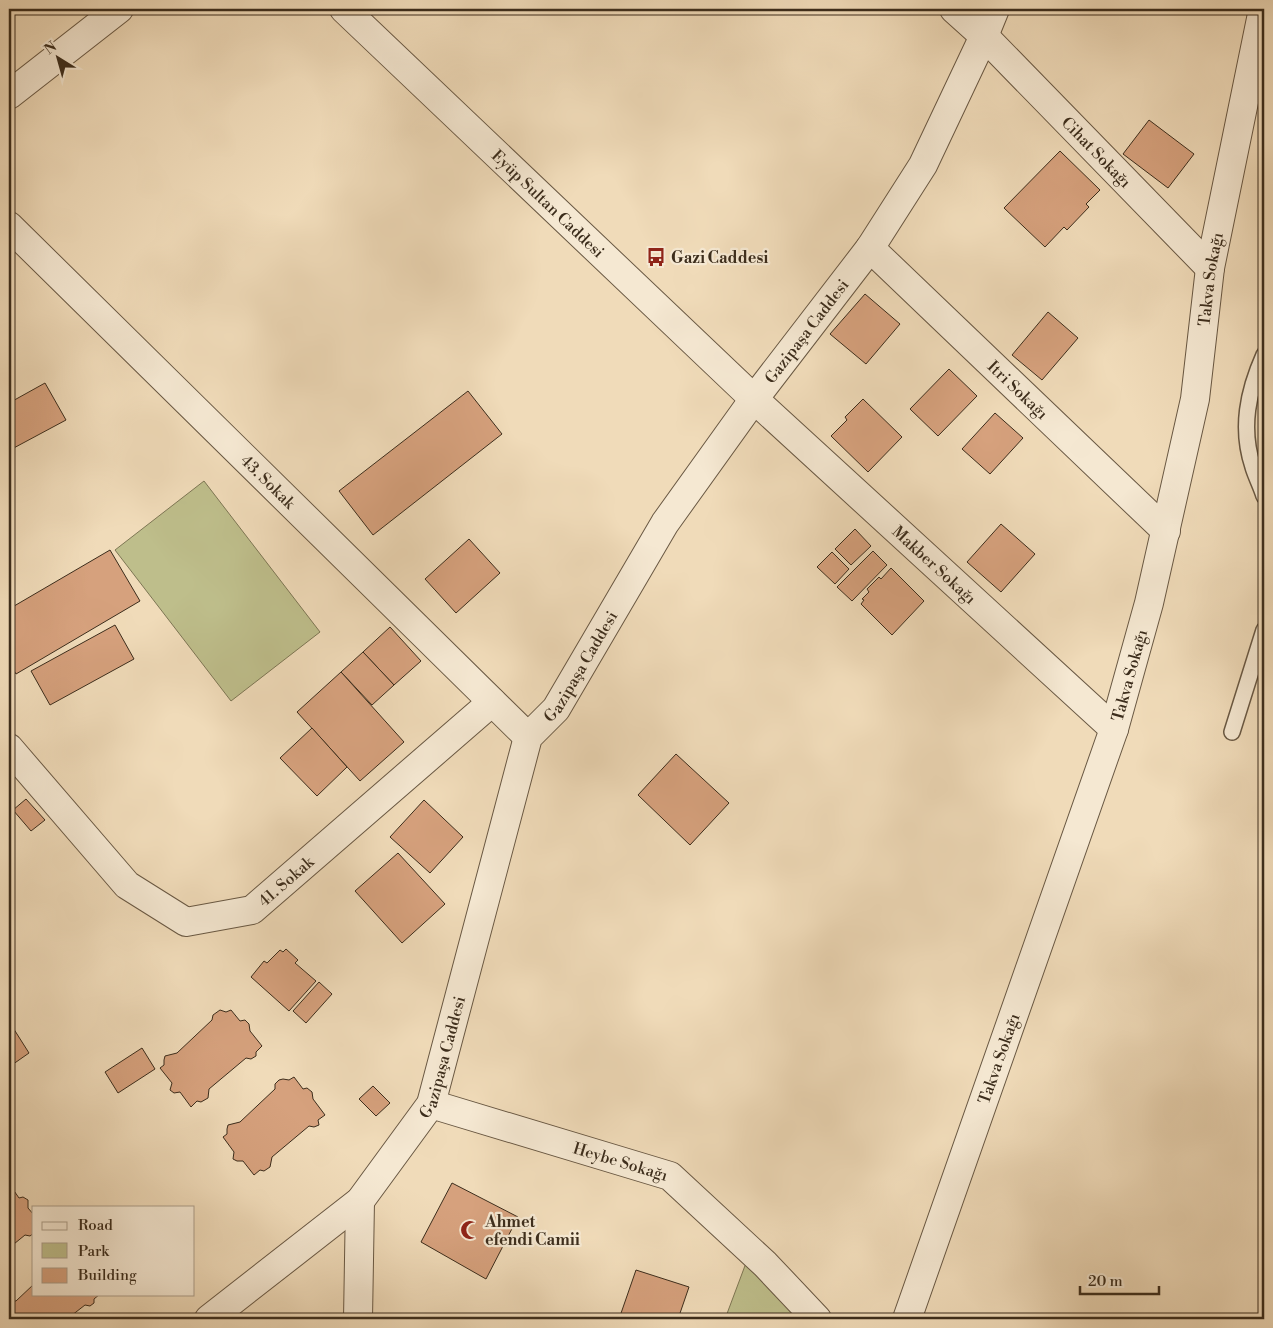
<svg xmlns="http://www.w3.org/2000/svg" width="1273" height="1328" viewBox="0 0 1273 1328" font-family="'Libre Bodoni',serif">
	<rect width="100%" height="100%" fill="#f0dbb9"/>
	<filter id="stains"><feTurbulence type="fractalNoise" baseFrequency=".004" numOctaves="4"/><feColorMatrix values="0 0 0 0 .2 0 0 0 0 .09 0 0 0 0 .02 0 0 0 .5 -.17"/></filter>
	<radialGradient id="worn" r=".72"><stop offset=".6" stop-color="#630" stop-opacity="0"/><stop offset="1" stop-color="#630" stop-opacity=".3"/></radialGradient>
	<g fill="#bebe8b" stroke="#7d7654">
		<polygon points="204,481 320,632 231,701 115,550"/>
		<polygon points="746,1263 799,1319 725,1319"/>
	</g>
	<g fill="#d6a17d" stroke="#3c2d1c">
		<polygon points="1149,120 1194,154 1168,188 1123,154"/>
		<polygon points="1060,151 1100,190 1086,204 1089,207 1067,230 1064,227 1045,247 1004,208"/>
		<polygon points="865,294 900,324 866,364 830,334"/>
		<polygon points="1048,312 1078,338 1042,380 1012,355"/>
		<polygon points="949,369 977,396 938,436 910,409"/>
		<polygon points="45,383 66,420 10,450 9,447 9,403"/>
		<polygon points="468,391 502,434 373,535 339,491"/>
		<polygon points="863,399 902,437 868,472 831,436 847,420 845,417"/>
		<polygon points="995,413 1023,438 990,474 962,449"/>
		<polygon points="1001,524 1035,554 1001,592 967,562"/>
		<polygon points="855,529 871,546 851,565 835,549"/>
		<polygon points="469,539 500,573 456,613 425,579"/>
		<polygon points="110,550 140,601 16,674 9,662 9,609"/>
		<polygon points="873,551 887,565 852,601 837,587"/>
		<polygon points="832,552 849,569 835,584 817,567"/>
		<polygon points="891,568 924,601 892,635 861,604 864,600 862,599 869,592 867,589 879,577 881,579"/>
		<polygon points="115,625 134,659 50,705 31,671"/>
		<polygon points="390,627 421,661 394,685 363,652"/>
		<polygon points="363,652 394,685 372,705 341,672"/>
		<polygon points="341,672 404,742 360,781 297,712"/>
		<polygon points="312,728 347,767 317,796 280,758"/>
		<polygon points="676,754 729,803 690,845 638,795"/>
		<polygon points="26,799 45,820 31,831 13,810"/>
		<polygon points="424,800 463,837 430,873 390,837"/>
		<polygon points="398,853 445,904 402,943 355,891"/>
		<polygon points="286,949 298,960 295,963 316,981 289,1011 251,977 264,961 267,963 280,950 283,952"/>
		<polygon points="319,982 332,994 306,1023 293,1011"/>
		<polygon points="220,1010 226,1012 231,1010 240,1021 245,1020 249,1024 250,1031 262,1046 256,1052 256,1056 251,1059 246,1058 209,1089 208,1098 201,1102 197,1101 191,1107 180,1092 174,1093 170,1090 172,1083 160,1068 164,1065 164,1060 165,1056 177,1053 212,1020 213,1015"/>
		<polygon points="10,1023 29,1053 9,1067 9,1024"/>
		<polygon points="142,1048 155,1069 118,1093 105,1072"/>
		<polygon points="294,1077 303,1089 307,1088 312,1092 313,1099 325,1115 318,1120 319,1125 314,1127 309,1126 272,1157 270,1167 264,1171 260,1170 254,1175 243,1161 237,1161 233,1159 234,1152 223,1137 227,1134 227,1129 228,1125 240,1122 275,1089 275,1084 279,1080 283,1079 289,1080"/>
		<polygon points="373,1086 390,1103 376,1116 359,1099"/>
		<polygon points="452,1183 518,1217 486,1279 421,1242"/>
		<polygon points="10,1185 19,1198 23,1197 28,1200 28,1208 34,1215 34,1233 30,1236 25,1235 9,1248 9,1186"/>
		<polygon points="636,1270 689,1287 678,1319 619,1319"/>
		<polygon points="34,1284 34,1294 100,1294 94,1299 94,1303 90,1306 85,1305 67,1319 9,1319 9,1301 16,1301"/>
	</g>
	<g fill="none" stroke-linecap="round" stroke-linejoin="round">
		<g stroke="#695843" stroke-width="18">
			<g id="service">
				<path d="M1264,355C1248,391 1240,428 1253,467C1256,477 1261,486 1264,496"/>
				<polyline points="1232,732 1264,630"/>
			</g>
		</g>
		<g stroke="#695843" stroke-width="30">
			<g id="minor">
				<path id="s1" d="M954,9L984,36L1210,268"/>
				<polyline points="9,95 119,9"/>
				<path id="s2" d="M9,226L528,737"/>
				<path id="s3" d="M870,248L1166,531"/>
				<path id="s4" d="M754,399L1114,729"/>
				<path id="s5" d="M9,748L127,885L186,922L252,910L492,702"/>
				<path id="s6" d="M431,1104L670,1176L765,1264L817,1319"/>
				<polyline points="358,1319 360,1201"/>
				<path id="s7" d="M907,1319L1114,729L1149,603L1195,399L1210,268L1263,9"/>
			</g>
		</g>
		<g stroke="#695843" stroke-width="30">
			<g id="tertiary">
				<path id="s8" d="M344,9L754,399"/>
				<path id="s9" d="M209,1319L360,1201L431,1104L528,737L556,709L665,523L754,399L870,248L923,165L984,36L995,9"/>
			</g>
		</g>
		<use href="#service" stroke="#f5e8d2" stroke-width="15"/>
		<use href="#minor" stroke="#f5e8d2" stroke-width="28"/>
		<use href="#tertiary" stroke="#f5e8d2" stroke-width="28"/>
	</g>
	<defs>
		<g id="bus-bare" transform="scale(1.5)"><path d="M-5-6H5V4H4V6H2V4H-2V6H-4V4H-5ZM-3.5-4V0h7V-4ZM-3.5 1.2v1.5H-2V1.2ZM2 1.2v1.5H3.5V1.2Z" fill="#8f2418" stroke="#f5e8d2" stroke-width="2.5" paint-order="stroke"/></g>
		<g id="mosque-bare" transform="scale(1.5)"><path d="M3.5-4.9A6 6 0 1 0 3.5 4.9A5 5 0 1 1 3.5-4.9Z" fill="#8f2418" stroke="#f5e8d2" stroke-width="2.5" paint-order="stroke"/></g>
	</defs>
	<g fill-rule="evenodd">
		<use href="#bus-bare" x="656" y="257"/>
		<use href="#mosque-bare" x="470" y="1230"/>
	</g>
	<g text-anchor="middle" stroke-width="4.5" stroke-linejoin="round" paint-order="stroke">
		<g font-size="16" fill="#3c2d1c" stroke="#f5e8d2">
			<text dy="6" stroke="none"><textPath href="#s1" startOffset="202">Cihat Sokağı</textPath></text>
			<text dy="6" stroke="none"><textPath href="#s8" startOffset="282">Eyüp Sultan Caddesi</textPath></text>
			<text dy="6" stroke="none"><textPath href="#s7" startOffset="1086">Takva Sokağı</textPath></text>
			<text dy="6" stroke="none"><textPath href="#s9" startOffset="1185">Gazipaşa Caddesi</textPath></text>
			<text dy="6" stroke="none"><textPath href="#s3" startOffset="205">Itri Sokağı</textPath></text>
			<text dy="6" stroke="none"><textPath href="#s2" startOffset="364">43. Sokak</textPath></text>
			<text dy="6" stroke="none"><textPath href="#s4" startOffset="245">Makber Sokağı</textPath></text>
			<text dy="6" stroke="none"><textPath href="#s9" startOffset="780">Gazipaşa Caddesi</textPath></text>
			<text dy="6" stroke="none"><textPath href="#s7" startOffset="681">Takva Sokağı</textPath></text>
			<text dy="6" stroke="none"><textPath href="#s5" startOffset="362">41. Sokak</textPath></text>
			<text dy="6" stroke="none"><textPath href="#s9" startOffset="360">Gazipaşa Caddesi</textPath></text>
			<text dy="6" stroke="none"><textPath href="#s7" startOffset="276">Takva Sokağı</textPath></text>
			<text dy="6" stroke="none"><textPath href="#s6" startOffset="198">Heybe Sokağı</textPath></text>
		</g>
		<g font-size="16" font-weight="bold" fill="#3c2d1c" stroke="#f5e8d2" text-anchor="start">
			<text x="671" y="263">Gazi Caddesi</text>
			<text x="485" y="1227">Ahmet<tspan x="485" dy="18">efendi Camii</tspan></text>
		</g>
	</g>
	<rect width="1273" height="1328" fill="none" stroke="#f0dbb9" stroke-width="30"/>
	<rect x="10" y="10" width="1253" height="1308" fill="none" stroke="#3c2d1c" stroke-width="2.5"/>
	<rect x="15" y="15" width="1243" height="1298" fill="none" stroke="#3c2d1c"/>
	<rect x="32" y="1206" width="162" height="90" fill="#f5e8d2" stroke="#ab9d89"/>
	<rect x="42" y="1222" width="25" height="8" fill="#f5e8d2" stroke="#ab9d89"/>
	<text x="78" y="1230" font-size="15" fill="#3c2d1c">Road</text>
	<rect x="42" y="1243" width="25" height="15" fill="#bebe8b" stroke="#ab9d89"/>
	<text x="78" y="1256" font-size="15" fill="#3c2d1c">Park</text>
	<rect x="42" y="1268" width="25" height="15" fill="#d6a17d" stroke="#ab9d89"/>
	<text x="78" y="1280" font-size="15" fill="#3c2d1c">Building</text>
	<g transform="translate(58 58) rotate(323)" stroke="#f5e8d2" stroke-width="4" paint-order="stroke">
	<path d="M0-4L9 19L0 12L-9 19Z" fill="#3c2d1c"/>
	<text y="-8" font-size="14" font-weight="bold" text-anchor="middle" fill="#3c2d1c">N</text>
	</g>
	<path d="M1080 1286v8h79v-8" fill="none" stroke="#3c2d1c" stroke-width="2.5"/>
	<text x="1088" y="1286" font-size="15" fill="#3c2d1c" stroke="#f5e8d2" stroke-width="4" paint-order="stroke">20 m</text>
	<rect width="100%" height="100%" filter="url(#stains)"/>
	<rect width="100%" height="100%" fill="url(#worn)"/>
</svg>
